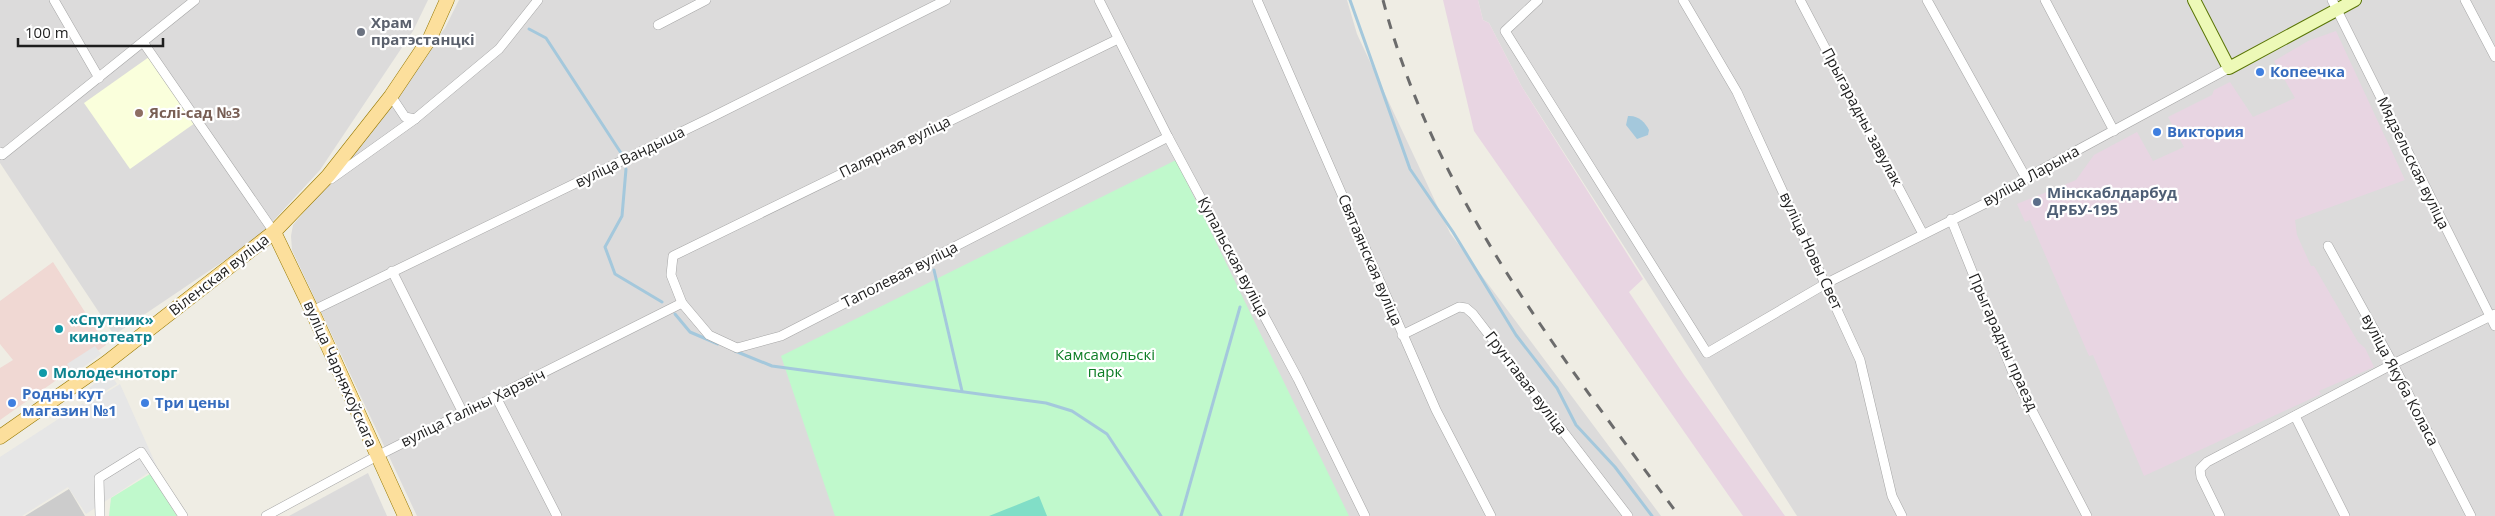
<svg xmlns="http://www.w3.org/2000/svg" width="2495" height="516" viewBox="0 0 2495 516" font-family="'Open Sans',sans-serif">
	<rect width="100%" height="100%" fill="#efede4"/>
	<g fill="#dcdbdb">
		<polygon points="0,0 428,0 413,31 320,170 263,232 243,248 114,335 0,163"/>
		<polygon points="459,0 1347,0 1357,34 1450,233 1661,516 417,516 292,250 291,236 293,225 333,178 445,28"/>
		<polygon points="1478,0 2495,0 2495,516 1797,516 1522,87 1489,23 1483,20"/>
		<polygon points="368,473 387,516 289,516"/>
	</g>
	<polygon fill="#f0d8d3" points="53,262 106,345 0,420 0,368 13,360 0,344 0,301"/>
	<g fill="#e8d5e2">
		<polygon points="1443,0 1478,0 1483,20 1489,23 1522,87 1643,279 1629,292 1684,375 1785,516 1743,516 1474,131"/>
		<polygon points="2336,31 2405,180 2295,220 2297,235 2311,266 2314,266 2358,342 2365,348 2374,367 2319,391 2321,394 2144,476 2093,355 2089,356 2030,220 2025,222 2017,204 2076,180 2094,155 2137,132 2153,161 2184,147 2168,117 2212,95 2214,90 2230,82 2253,117 2295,98 2274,61 2308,41"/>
	</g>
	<polygon fill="#faffdc" points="149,57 195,123 130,169 84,103"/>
	<polygon fill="#ccc" points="69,489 85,516 25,516"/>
	<g fill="#c0f9cc">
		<polygon points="1176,160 1349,516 835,516 781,356"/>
		<polygon points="150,474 177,516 109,516 111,498"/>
	</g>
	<polygon fill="#81dec7" points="1039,496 1047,516 989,516"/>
	<g fill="#e6e6e6">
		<polygon points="95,346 101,354 74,374 67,364"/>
		<polygon points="109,372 117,384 92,399 83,393"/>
		<polygon points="120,384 157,467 86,514 68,487 22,516 0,516 0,457 83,403 85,406"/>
	</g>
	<path fill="#a4c8dc" d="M1628,116C1638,115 1645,122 1649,130L1648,135L1637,139L1626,125Z"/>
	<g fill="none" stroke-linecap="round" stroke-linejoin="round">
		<g stroke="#a4c8dc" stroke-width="3">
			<polyline points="1350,0 1410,169 1453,232 1516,335 1557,388 1576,425 1615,467 1652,516"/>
			<polyline points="529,29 546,38 621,153"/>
			<polyline points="626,169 622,216 605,247 615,274 662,302"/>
			<polyline points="934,270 962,391"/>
			<polyline points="675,314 690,332 718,344"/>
			<polyline points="735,351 772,366 1046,403 1072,411 1107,434 1161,516"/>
			<polyline points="1181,516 1240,307"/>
		</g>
		<g stroke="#a5a5a5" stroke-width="10">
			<g id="street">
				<polyline points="54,0 99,78"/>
				<polyline points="1099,0 1168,137 1298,379 1365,516"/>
				<polyline points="1257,0 1436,410 1491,516"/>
				<polyline points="1538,0 1505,31 1707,353 1827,283 2000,196 2026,178 2229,68"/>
				<polyline points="1683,0 1737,92 1860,360 1892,496 1902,516"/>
				<polyline points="1800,0 1923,234"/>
				<polyline points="1927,0 2026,178"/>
				<polyline points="2045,0 2114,131"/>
				<polyline points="2332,0 2495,326"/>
				<polyline points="2465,0 2495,57"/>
				<polyline points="658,25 706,0"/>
				<polyline points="1118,39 673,256 671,275 682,303 709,335 737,348 781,336 1168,137"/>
				<polyline points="143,42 274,232"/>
				<polyline points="391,96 405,117 415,119"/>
				<polyline points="0,152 2,155 195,0"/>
				<polyline points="331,179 415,119 499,49 538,0"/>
				<polyline points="1951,219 2015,378 2087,516"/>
				<polyline points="2328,246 2393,364 2471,516"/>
				<polyline points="392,271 463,413"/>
				<polyline points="312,311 710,118 946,0"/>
				<polyline points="1402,335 1459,307 1466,308 1473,314 1628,516"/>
				<polyline points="496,397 557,516"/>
				<polyline points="2295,416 2345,516"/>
				<polyline points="100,516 99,478 141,452 183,516"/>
				<polyline points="266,516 377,456 682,303"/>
				<polyline points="2220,516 2201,477 2200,469 2207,462 2393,364 2495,314"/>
			</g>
		</g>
		<g stroke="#597405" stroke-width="14">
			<polyline id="secondary" points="2194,0 2229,68 2355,0"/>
		</g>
		<g stroke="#977900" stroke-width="15">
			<g id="primary">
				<polyline points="274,232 312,311 405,516"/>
				<polyline points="0,437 106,363 274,232 328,176 391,96 430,38 447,0"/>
			</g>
		</g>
		<use href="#street" stroke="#fff" stroke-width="9"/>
		<use href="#secondary" stroke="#edf9b7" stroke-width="12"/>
		<use href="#primary" stroke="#fcdf9c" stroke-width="14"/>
		<path stroke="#6c6c6c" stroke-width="3" stroke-dasharray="10 10" stroke-linecap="butt" d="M1383,0C1434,196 1561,356 1679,516"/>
	</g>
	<circle fill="#6b7280" stroke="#fff" stroke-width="2" cx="361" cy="32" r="5"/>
	<g fill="#3f7fe0" stroke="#fff" stroke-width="2">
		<circle cx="2260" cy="72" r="5"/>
		<circle cx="2157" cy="132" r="5"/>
		<circle cx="12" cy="403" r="5"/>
		<circle cx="145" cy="403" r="5"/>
	</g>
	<circle fill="#8d6e63" stroke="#fff" stroke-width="2" cx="139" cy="113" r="5"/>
	<circle fill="#5c6f8a" stroke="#fff" stroke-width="2" cx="2037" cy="202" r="5"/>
	<g fill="#0f9aa8" stroke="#fff" stroke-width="2">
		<circle cx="59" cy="329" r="5"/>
		<circle cx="43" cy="373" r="5"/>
	</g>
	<g text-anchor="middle" stroke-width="4.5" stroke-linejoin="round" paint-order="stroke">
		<g font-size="15" font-weight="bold" fill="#5b616d" stroke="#fff" text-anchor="start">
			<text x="371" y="28">Храм<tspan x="371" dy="17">пратэстанцкі</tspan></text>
		</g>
		<g font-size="15" font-weight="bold" fill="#366cbe" stroke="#fff" text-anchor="start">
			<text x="2270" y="77">Копеечка</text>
			<text x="2167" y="137">Виктория</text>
			<text x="22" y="399">Родны кут<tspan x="22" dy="17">магазин №1</tspan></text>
			<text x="155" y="408">Три цены</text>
		</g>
		<g font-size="15" font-weight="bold" fill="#785e54" stroke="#fff" text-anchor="start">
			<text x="149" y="118">Яслі-сад №3</text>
		</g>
		<g font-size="15" fill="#1e1e1e" stroke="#fff">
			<text transform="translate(1862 117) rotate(62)" y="5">Прыгарадны завулак</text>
			<text transform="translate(895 147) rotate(-26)" y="5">Палярная вуліца</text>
			<text transform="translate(630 157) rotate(-26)" y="5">вуліца Вандыша</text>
			<text transform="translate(2413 163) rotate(64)" y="5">Мядзельская вуліца</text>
			<text transform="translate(2031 176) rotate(-29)" y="5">вуліца Ларына</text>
			<text transform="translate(1811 251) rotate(65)" y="5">вуліца Новы Свет</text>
			<text transform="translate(1233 257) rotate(62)" y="5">Купальская вуліца</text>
			<text transform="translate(1370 260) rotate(67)" y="5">Святаянская вуліца</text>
			<text transform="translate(219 275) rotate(-38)" y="5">Віленская вуліца</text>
			<text transform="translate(900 275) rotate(-27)" y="5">Таполевая вуліца</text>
			<text transform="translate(2003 342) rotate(66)" y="5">Прыгарадны праезд</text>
			<text transform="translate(340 374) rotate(66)" y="5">вуліца Чарняхоўскага</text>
			<text transform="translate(2400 380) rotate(62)" y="5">вуліца Якуба Коласа</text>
			<text transform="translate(1526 383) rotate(53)" y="5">Грунтавая вуліца</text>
			<text transform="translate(473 408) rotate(-26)" y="5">вуліца Галіны Харэвіч</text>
		</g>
		<g font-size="15" font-weight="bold" fill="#4e5e75" stroke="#fff" text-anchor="start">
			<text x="2047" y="198">Мінскаблдарбуд<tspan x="2047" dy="17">ДРБУ-195</tspan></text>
		</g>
		<g font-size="15" font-weight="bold" fill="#0d838f" stroke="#fff" text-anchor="start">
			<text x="69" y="325">«Спутник»<tspan x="69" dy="17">кинотеатр</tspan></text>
			<text x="53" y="378">Молодечноторг</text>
		</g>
		<g font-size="15" fill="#0c7c24" stroke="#fff">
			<text x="1105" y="360">Камсамольскі<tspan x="1105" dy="17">парк</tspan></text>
		</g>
	</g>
	<path d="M18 38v8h145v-8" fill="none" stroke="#1e1e1e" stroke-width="2.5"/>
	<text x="25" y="38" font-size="15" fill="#1e1e1e" stroke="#ffffff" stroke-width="4" paint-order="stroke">100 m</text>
</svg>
